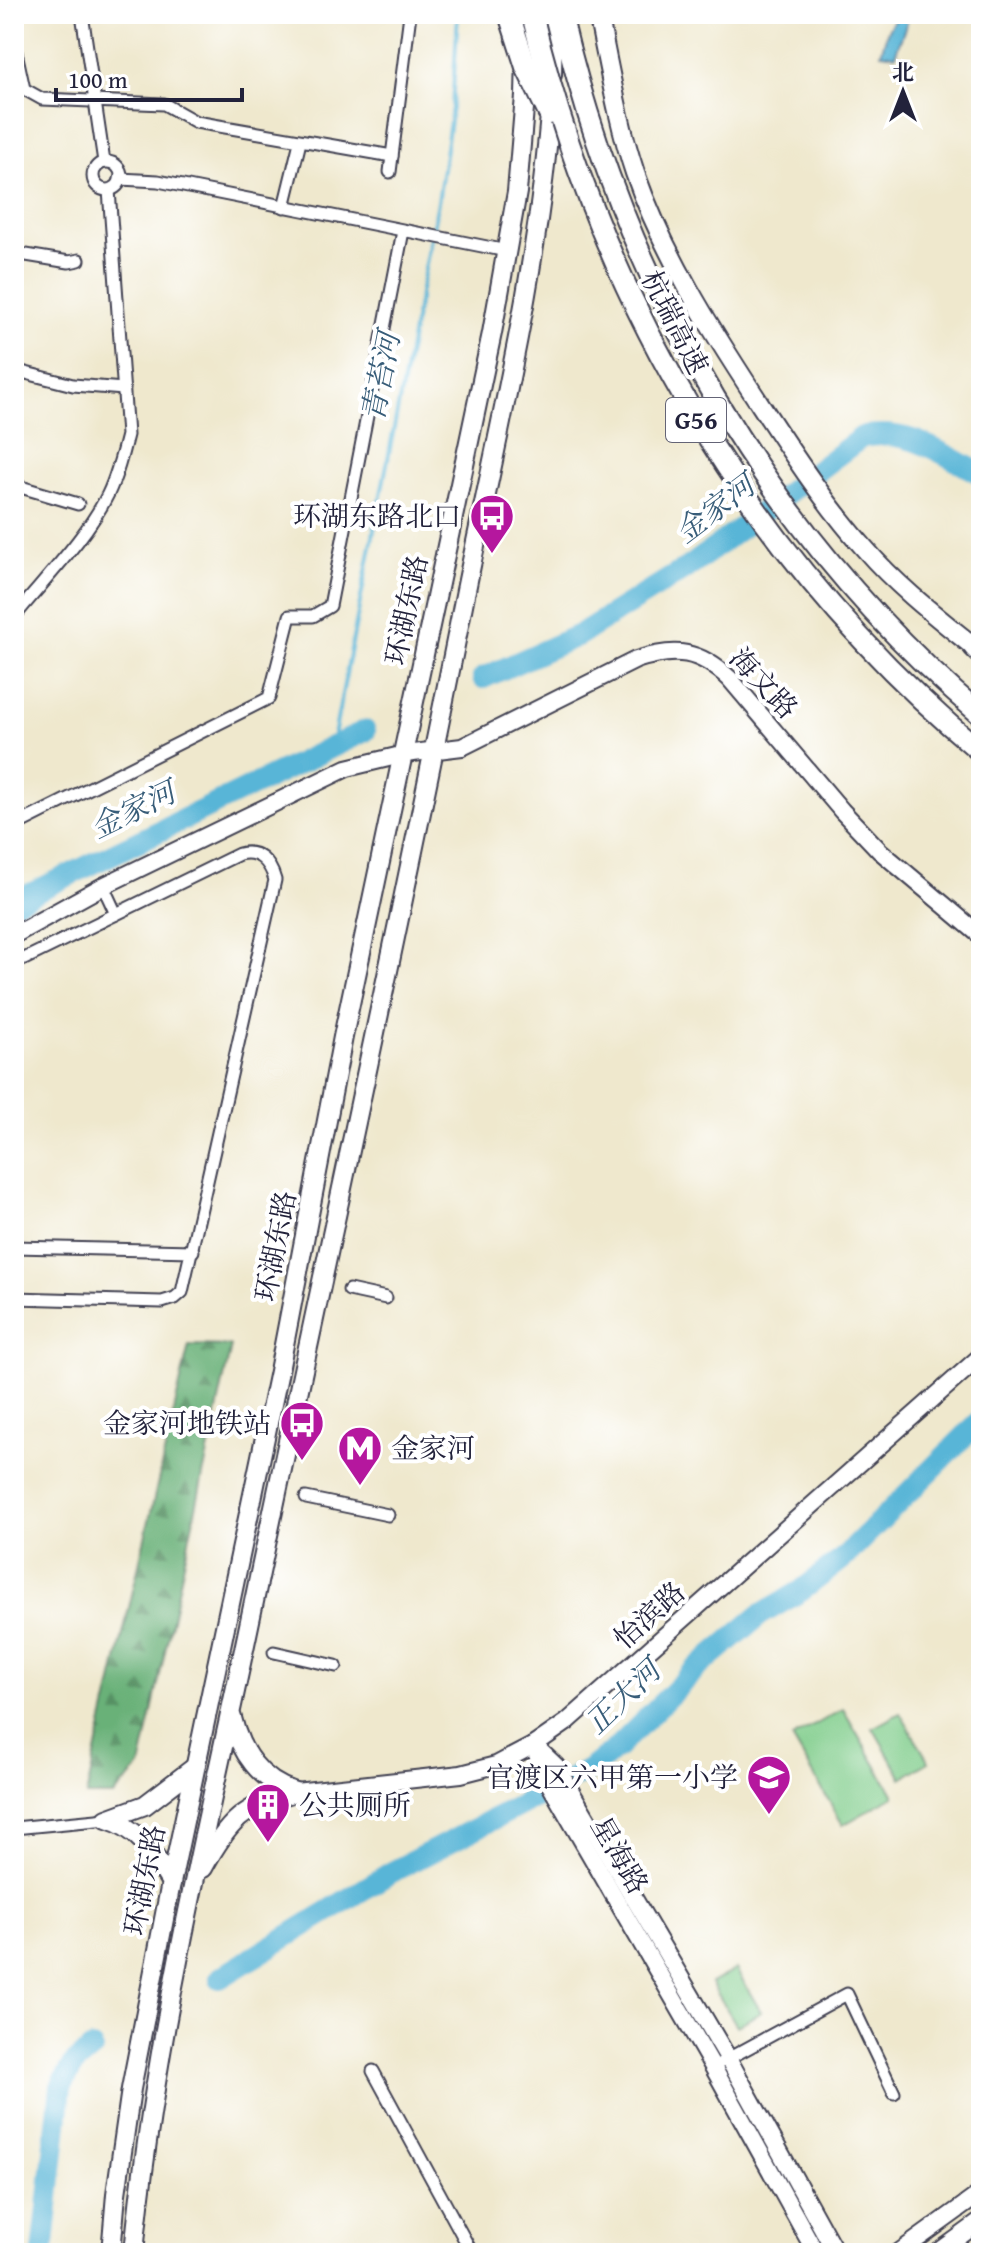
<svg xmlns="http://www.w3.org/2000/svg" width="995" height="2267" viewBox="0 0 995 2267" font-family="'Gentium Book Plus','Noto Serif SC',serif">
	<defs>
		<pattern id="forest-firs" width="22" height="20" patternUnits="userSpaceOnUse" patternTransform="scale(2)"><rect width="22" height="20" fill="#69b178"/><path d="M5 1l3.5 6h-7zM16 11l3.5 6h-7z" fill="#569064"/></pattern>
	</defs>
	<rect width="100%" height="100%" fill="#fff"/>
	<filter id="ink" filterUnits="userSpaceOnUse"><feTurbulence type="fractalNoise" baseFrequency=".0125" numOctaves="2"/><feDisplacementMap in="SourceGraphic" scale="16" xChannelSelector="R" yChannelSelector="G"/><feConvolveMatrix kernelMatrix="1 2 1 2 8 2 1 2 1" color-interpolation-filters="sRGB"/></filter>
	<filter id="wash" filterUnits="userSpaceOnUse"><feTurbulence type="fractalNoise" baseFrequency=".006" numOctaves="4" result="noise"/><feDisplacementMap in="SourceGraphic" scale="32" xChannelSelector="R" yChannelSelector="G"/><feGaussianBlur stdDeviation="1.8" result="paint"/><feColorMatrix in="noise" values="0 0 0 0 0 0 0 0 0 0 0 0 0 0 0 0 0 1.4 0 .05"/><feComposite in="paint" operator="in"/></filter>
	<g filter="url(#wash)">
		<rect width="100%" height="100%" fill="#efe8cd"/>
		<polygon fill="url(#forest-firs)" stroke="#466a5a" stroke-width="2" points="189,1345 231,1346 140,1767 113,1796 86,1796"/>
		<g fill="#82ce8d" stroke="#527864" stroke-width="2">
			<polygon points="843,1709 894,1796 843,1825 792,1738"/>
			<polygon points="900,1713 929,1762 902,1778 873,1728"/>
			<polygon points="736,1969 761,2012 737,2026 711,1983"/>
		</g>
		<polygon fill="#59b5d7" stroke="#3e6c89" stroke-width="2" points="898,14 910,14 895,55 881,53 888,30"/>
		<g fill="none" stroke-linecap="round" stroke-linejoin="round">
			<polyline stroke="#59b5d7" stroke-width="4" points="332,746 438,202 452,107 458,14"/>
			<g stroke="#59b5d7" stroke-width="22">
				<path d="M483,678L579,635L693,564L862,437C908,427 942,454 981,474"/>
				<polyline points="14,902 365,731"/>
				<polyline points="220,1978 390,1873 590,1769 618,1747 698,1667 760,1615 801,1591 841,1560 981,1420"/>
				<polyline points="43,2253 61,2087 74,2064 92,2049"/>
			</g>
		</g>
	</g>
	<g filter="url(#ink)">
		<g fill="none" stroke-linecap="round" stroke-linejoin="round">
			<g stroke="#414051" stroke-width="15">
				<g id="street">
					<polyline points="82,14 104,162"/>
					<polyline points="14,43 24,89 42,99 164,104 196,122 392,156"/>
					<circle cx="107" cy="176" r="14"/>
					<polyline points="390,172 410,14"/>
					<polyline points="120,179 158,181 507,251"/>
					<polyline points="284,207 300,142"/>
					<polyline points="14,253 69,262 79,260"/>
					<polyline points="14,370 73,385 124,389"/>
					<polyline points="14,485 78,504"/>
					<path d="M14,617C45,579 87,537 108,494C117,475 122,455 127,435L109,190"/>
					<polyline points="14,826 269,698 290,616 313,616 330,606 403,231"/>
					<polyline points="103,886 116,914"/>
					<path d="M14,964L239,854C258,849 270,862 275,880L182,1292L175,1298L162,1302L14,1298"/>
					<polyline points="14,1247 193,1251"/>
					<polyline points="349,1290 386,1298"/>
					<polyline points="306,1498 388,1515"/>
					<polyline points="274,1652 336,1666"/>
					<polyline points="14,1828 107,1819"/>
					<polyline points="722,2062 847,1994 894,2093"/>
					<polyline points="373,2071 472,2253"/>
				</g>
			</g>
			<g stroke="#414051" stroke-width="20">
				<g id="secondary">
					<path d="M14,935L103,886L347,768L405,754L462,747L636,660C676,647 699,650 730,679L842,811L880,851L981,936"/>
					<polyline points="534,1745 556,1766 728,2058 836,2253"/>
					<polyline points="535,1748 543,1773 713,2067 816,2253"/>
					<polyline points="295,1792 461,1774 496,1765 534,1745 567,1722 981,1356"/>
					<polyline points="898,2253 981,2193"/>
					<polyline points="937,2253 981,2221"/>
				</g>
			</g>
			<g stroke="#414051" stroke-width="22">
				<g id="primary">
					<path d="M598,14C609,67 618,122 635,173C663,253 710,328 756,398C790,450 824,503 866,550C897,586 937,617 974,647"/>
					<polyline points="552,75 553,14"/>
					<path d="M203,1868C229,1820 243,1807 295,1792C260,1781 240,1752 232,1718"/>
					<path d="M171,1883C154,1855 141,1829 107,1819L145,1805L195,1767"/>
					<polyline points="111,2253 116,2194 131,2089 171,1883 279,1371 343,1037 492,333 517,192 525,96 527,14"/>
					<path d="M134,2253C153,2045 204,1840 247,1635C319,1290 396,946 464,600C497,435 539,269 551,101"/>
				</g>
			</g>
			<g stroke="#414051" stroke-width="24">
				<g id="highway">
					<path d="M561,14C623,283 770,536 981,715"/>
					<polyline points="974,647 981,654"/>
				</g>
			</g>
			<use href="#street" stroke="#fff" stroke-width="11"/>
			<use href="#secondary" stroke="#fff" stroke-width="16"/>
			<use href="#primary" stroke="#fff" stroke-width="18"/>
			<use href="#highway" stroke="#fff" stroke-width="20"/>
			<g stroke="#414051" stroke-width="24" stroke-linecap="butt">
				<g id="highway-bridge">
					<polyline points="509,14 526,67 549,114"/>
					<path d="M532,14C600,300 754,563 981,752"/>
				</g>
			</g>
			<use href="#highway-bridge" stroke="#fff" stroke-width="20"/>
		</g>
	</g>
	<defs>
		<g id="bus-pin" transform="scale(2.3)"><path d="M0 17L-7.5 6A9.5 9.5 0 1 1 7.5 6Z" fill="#b5179e" stroke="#fff"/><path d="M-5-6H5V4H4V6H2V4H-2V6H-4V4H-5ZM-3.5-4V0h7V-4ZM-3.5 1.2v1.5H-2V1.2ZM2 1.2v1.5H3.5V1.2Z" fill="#fff"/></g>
		<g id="metro-pin" transform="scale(2.3)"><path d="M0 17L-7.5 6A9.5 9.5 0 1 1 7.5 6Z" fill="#b5179e" stroke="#fff"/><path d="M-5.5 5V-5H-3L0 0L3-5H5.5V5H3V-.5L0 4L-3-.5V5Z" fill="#fff"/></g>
		<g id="school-pin" transform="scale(2.3)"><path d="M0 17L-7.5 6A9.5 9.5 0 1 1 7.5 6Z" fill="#b5179e" stroke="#fff"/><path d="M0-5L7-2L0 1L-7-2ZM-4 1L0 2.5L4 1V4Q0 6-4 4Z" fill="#fff"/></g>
		<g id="building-pin" transform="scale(2.3)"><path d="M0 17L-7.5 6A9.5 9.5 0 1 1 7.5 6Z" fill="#b5179e" stroke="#fff"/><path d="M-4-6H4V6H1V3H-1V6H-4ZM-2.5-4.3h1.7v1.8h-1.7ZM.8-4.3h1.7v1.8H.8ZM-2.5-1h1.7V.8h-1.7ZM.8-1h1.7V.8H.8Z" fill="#fff"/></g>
	</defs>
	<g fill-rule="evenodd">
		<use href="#bus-pin" x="492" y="516"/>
		<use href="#bus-pin" x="302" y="1423"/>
		<use href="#metro-pin" x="360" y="1448"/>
		<use href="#school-pin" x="769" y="1777"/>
		<use href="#building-pin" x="268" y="1805"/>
	</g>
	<g text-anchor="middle" stroke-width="8" stroke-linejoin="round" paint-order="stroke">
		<rect fill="#fff" stroke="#646476" stroke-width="2" x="666" y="398" width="60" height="44" rx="6"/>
		<g font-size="26" font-weight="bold" fill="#22223b">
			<text x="696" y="429">G56</text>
		</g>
		<g font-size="28" fill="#22223b" stroke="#fff">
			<text transform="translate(675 322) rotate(63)" y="10">杭瑞高速</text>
			<text transform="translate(406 610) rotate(-78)" y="10">环湖东路</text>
			<text transform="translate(764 683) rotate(47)" y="10">海文路</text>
			<text transform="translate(275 1246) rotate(-79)" y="10">环湖东路</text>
			<text transform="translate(649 1615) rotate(-42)" y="10">怡滨路</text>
			<text transform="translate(620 1855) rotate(60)" y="10">星海路</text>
			<text transform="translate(144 1880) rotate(-79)" y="10">环湖东路</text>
		</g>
		<g font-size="28" fill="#22223b" stroke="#fff" text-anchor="end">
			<text x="461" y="526">环湖东路北口</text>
			<text x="271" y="1433">金家河地铁站</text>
			<text x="391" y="1458" text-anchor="start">金家河</text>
			<text x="738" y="1787">官渡区六甲第一小学</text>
			<text x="299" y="1815" text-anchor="start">公共厕所</text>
		</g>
		<g font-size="30" font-style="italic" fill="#385d79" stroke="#fff">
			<text transform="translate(381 377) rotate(-79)" y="10">青苔河</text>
			<text transform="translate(715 509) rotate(-37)" y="10">金家河</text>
			<text transform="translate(133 810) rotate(-26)" y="10">金家河</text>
			<text transform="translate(623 1697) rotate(-44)" y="10">正大河</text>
		</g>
	</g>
	<rect width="995" height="2267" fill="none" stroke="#fff" stroke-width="48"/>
	<g transform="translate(903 92)" stroke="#ffffff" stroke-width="6" paint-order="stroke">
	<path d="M0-6L14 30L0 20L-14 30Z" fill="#22223b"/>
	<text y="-12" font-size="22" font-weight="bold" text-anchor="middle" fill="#22223b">北</text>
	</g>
	<path d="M56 88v12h186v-12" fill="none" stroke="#22223b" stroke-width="4"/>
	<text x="68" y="88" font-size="24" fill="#22223b" stroke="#ffffff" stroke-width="6" paint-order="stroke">100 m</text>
</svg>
